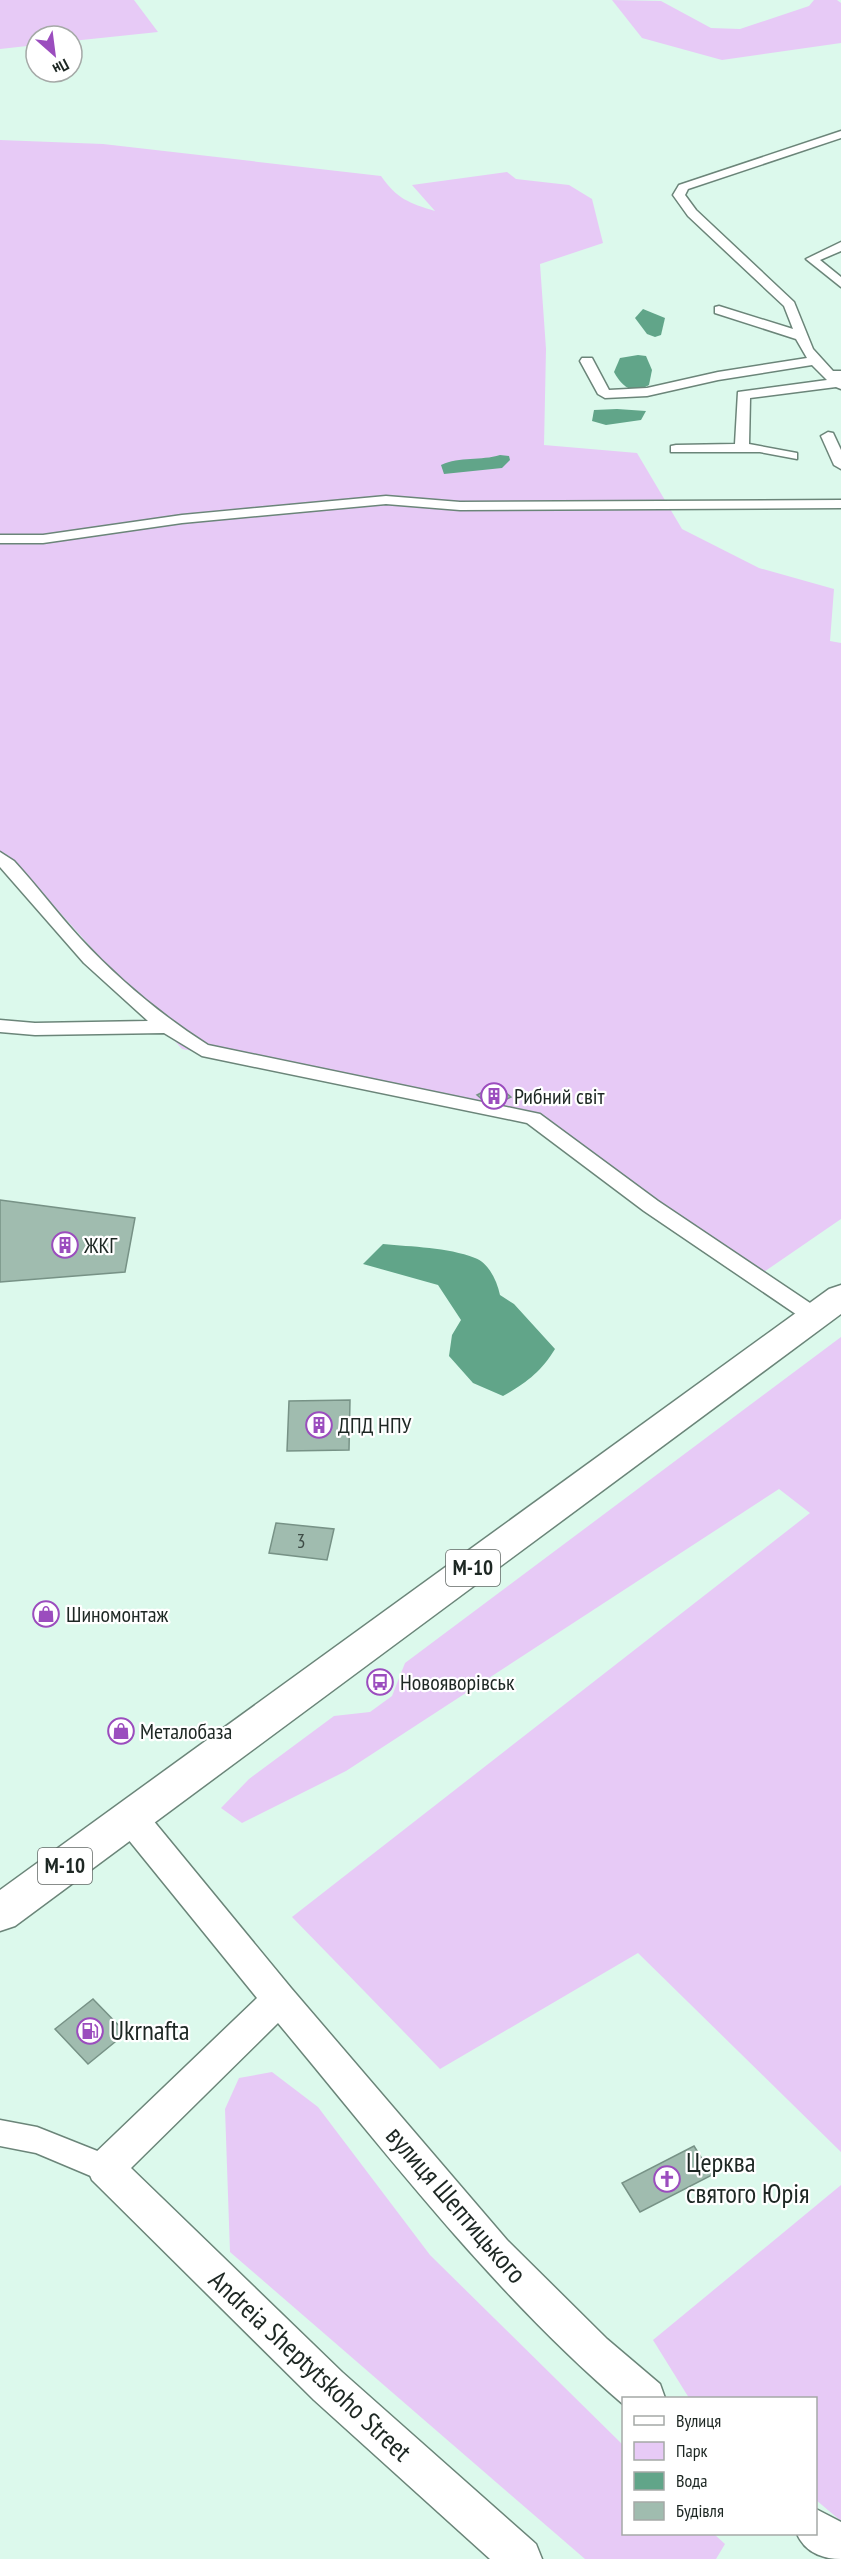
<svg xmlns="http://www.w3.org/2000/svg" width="841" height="2559" viewBox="0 0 841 2559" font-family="'PT Sans Narrow',sans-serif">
	<rect width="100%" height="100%" fill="#dcf9ec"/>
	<g fill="#e7caf6">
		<polygon points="0,0 134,0 158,32 72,41 72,36 36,36 36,45 0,49"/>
		<polygon points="612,0 661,1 711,28 740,29 809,6 814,0 837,0 841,3 841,43 722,60 642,38"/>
		<path d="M0,140L103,144L381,176C397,199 409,203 435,211L412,185L507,172L516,179L569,185L592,199L603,243L540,264L546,349L544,445L637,453L682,529L759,568L834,589L830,641L841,643V1219L758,1276L521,1110L182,1049L46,897L0,851Z"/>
		<polygon points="841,1337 841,2152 638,1953 440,2069 292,1917 810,1513 779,1489 346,1771 242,1823 221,1808 249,1779 334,1716 370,1712 392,1696 405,1663"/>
		<polygon points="272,2072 318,2107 430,2255 623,2445 624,2534 714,2534 725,2544 716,2559 585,2559 230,2252 225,2109 239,2078"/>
		<polygon points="841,2185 841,2521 816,2500 816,2398 689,2398 653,2340"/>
	</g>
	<g fill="#61a589">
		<polygon points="643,309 665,318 661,335 655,337 647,334 635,318"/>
		<path d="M638,355L646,356L652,370L649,385C632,395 622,387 614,372L620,358Z"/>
		<polygon points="617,409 646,411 641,420 606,425 592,421 594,410"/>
		<path d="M500,455L509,456L510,460L502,468L444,474L441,465C460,456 481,461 500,455Z"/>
		<path d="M383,1244C412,1247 447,1247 475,1258C489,1263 497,1281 500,1295L514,1304L555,1349C541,1372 526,1383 503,1396L473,1383L449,1356L452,1335L461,1320L438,1285L363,1264Z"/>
	</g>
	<g fill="#a0bcaf" stroke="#779286" stroke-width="1.5">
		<polygon points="497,1085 511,1097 499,1103 483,1100 477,1095"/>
		<polygon points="0,1200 135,1218 125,1272 0,1282"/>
		<polygon points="350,1400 349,1450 287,1451 289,1401"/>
		<polygon points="276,1523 334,1529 327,1560 269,1553"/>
		<polygon points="93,1999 126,2033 88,2064 55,2029"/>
		<polygon points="694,2146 712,2175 640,2212 622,2183"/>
	</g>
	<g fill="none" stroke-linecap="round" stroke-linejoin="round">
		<g stroke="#6b8579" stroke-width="3">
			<g id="minor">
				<polygon points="841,131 841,138 688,189 685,195 696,210 794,302 813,349 833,371 841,371 841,389 836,387 750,398 749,444 797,453 797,459 760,452 671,452 671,446 676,445 735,444 738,392 827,380 812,365 718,380 647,396 605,398 598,394 580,361 582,358 592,358 609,390 647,388 718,372 807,358 796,339 715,313 715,307 719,306 793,329 784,306 688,216 673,195 679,185"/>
				<polygon points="841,242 841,251 820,260 841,277 841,287 806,259"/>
				<polygon points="828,432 833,433 841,450 841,469 834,465 821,436"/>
				<polygon points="386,496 460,502 841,500 841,508 460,510 386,504 182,523 43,543 0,543 0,535 43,535 182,515"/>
				<path d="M0,852L14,861C37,886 57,913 80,938C118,979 161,1015 208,1045L540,1114L658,1201L822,1311L825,1316L822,1321L814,1324L806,1321L644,1211L527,1123L202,1056L164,1033L35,1035L0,1032V1020L35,1023L148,1021L84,963L0,867Z"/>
				<polygon points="0,2120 37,2127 115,2158 119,2168 115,2178 105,2182 36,2153 0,2146"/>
			</g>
		</g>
		<g stroke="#6b8579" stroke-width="3">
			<g id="tertiary">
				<path d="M131,1804L143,1808L291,1988L507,2240L607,2339L660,2384L665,2398H624V2405C493,2293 388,2155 278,2023L131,2168L342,2372L536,2544L542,2559H490L314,2400L92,2180L87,2168L92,2156L257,1998L119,1828L115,1818L119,1808Z"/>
				<path d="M816,2509L841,2522V2559C822,2559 805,2552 797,2534H816Z"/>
			</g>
		</g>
		<g stroke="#6b8579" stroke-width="3">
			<polygon id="trunk" points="841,1285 841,1314 15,1926 0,1931 0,1890 829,1289"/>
		</g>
		<use href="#minor" fill="#fff" fill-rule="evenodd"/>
		<use href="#tertiary" fill="#fff" fill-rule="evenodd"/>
		<use href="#trunk" fill="#fff" fill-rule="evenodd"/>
	</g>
	<defs>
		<g id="building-ring" transform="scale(1.35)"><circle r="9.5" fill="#fff" stroke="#9b4dbe" stroke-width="1.5"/><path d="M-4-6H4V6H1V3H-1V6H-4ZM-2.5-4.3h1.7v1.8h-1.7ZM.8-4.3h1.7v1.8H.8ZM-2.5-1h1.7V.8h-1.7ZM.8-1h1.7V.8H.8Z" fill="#9b4dbe"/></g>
		<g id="shop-ring" transform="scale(1.35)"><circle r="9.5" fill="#fff" stroke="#9b4dbe" stroke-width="1.5"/><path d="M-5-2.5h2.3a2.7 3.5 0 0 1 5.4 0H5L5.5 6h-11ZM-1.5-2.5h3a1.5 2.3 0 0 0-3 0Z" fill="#9b4dbe"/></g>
		<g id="bus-ring" transform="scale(1.35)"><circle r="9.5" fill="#fff" stroke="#9b4dbe" stroke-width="1.5"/><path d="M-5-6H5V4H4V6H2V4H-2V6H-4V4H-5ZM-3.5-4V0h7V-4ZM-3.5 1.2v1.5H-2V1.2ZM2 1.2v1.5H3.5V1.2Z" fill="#9b4dbe"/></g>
		<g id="fuel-ring" transform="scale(1.35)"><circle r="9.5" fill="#fff" stroke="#9b4dbe" stroke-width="1.5"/><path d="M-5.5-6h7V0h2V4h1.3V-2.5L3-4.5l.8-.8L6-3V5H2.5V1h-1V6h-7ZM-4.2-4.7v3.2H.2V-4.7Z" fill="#9b4dbe"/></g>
		<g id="church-ring" transform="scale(1.35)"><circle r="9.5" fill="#fff" stroke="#9b4dbe" stroke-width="1.5"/><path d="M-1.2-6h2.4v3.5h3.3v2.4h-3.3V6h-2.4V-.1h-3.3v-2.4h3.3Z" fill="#9b4dbe"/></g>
	</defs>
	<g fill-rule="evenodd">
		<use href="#building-ring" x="494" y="1096"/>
		<use href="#building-ring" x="65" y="1245"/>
		<use href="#building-ring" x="319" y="1425"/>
		<use href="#shop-ring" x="46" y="1614"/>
		<use href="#bus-ring" x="380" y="1682"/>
		<use href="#shop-ring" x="121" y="1731"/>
		<use href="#fuel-ring" x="90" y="2031"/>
		<use href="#church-ring" x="667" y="2179"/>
	</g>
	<g text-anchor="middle" stroke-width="4.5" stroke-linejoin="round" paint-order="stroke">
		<g font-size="20" fill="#3e4c46">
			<text x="301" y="1548">3</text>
		</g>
		<g fill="#fff" stroke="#616865" stroke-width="1.5">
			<rect x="446" y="1550" width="54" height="36" rx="4.5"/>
			<rect x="38" y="1848" width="54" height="36" rx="4.5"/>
		</g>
		<g font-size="21" font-weight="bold" fill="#1d2723">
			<text x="473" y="1575">М-10</text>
			<text x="65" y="1873">М-10</text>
		</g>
		<g font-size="22" fill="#1d2723" stroke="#fff" text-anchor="start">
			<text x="514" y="1104">Рибний світ</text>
			<text x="84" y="1253">ЖКГ</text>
			<text x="338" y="1433">ДПД НПУ</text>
			<text x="66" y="1622">Шиномонтаж</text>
			<text x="400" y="1690">Новояворівськ</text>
			<text x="140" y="1739">Металобаза</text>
		</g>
		<g font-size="27" fill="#1d2723" stroke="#fff" text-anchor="start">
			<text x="110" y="2040">Ukrnafta</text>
			<text x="686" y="2172">Церква<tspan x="686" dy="31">святого Юрія</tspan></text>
		</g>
		<g font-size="27" fill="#1d2723" stroke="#fff">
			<text transform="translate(456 2205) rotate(49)" y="9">вулиця Шептицького</text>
			<text transform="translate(310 2366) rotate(43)" y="9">Andreia Sheptytskoho Street</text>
		</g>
	</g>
	<rect x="622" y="2397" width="195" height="138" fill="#ffffff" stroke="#a5a9a7" stroke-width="1.5"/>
	<rect x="634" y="2416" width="30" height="9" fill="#ffffff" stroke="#a5a9a7" stroke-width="1.5"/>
	<text x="676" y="2427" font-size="18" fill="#1d2723">Вулиця</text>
	<rect x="634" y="2442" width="30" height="18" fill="#e7caf6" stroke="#a5a9a7" stroke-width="1.5"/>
	<text x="676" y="2457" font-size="18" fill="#1d2723">Парк</text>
	<rect x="634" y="2472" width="30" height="18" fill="#61a589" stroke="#a5a9a7" stroke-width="1.5"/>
	<text x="676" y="2487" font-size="18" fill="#1d2723">Вода</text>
	<rect x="634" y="2502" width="30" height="18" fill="#a0bcaf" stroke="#a5a9a7" stroke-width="1.5"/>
	<text x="676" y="2517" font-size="18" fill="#1d2723">Будівля</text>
	<g transform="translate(54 54) rotate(152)"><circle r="28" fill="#ffffff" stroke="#a5a9a7" stroke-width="1.5"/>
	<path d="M0-4.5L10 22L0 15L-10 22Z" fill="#9b4dbe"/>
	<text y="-9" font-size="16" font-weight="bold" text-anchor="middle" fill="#1d2723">Пн</text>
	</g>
</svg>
